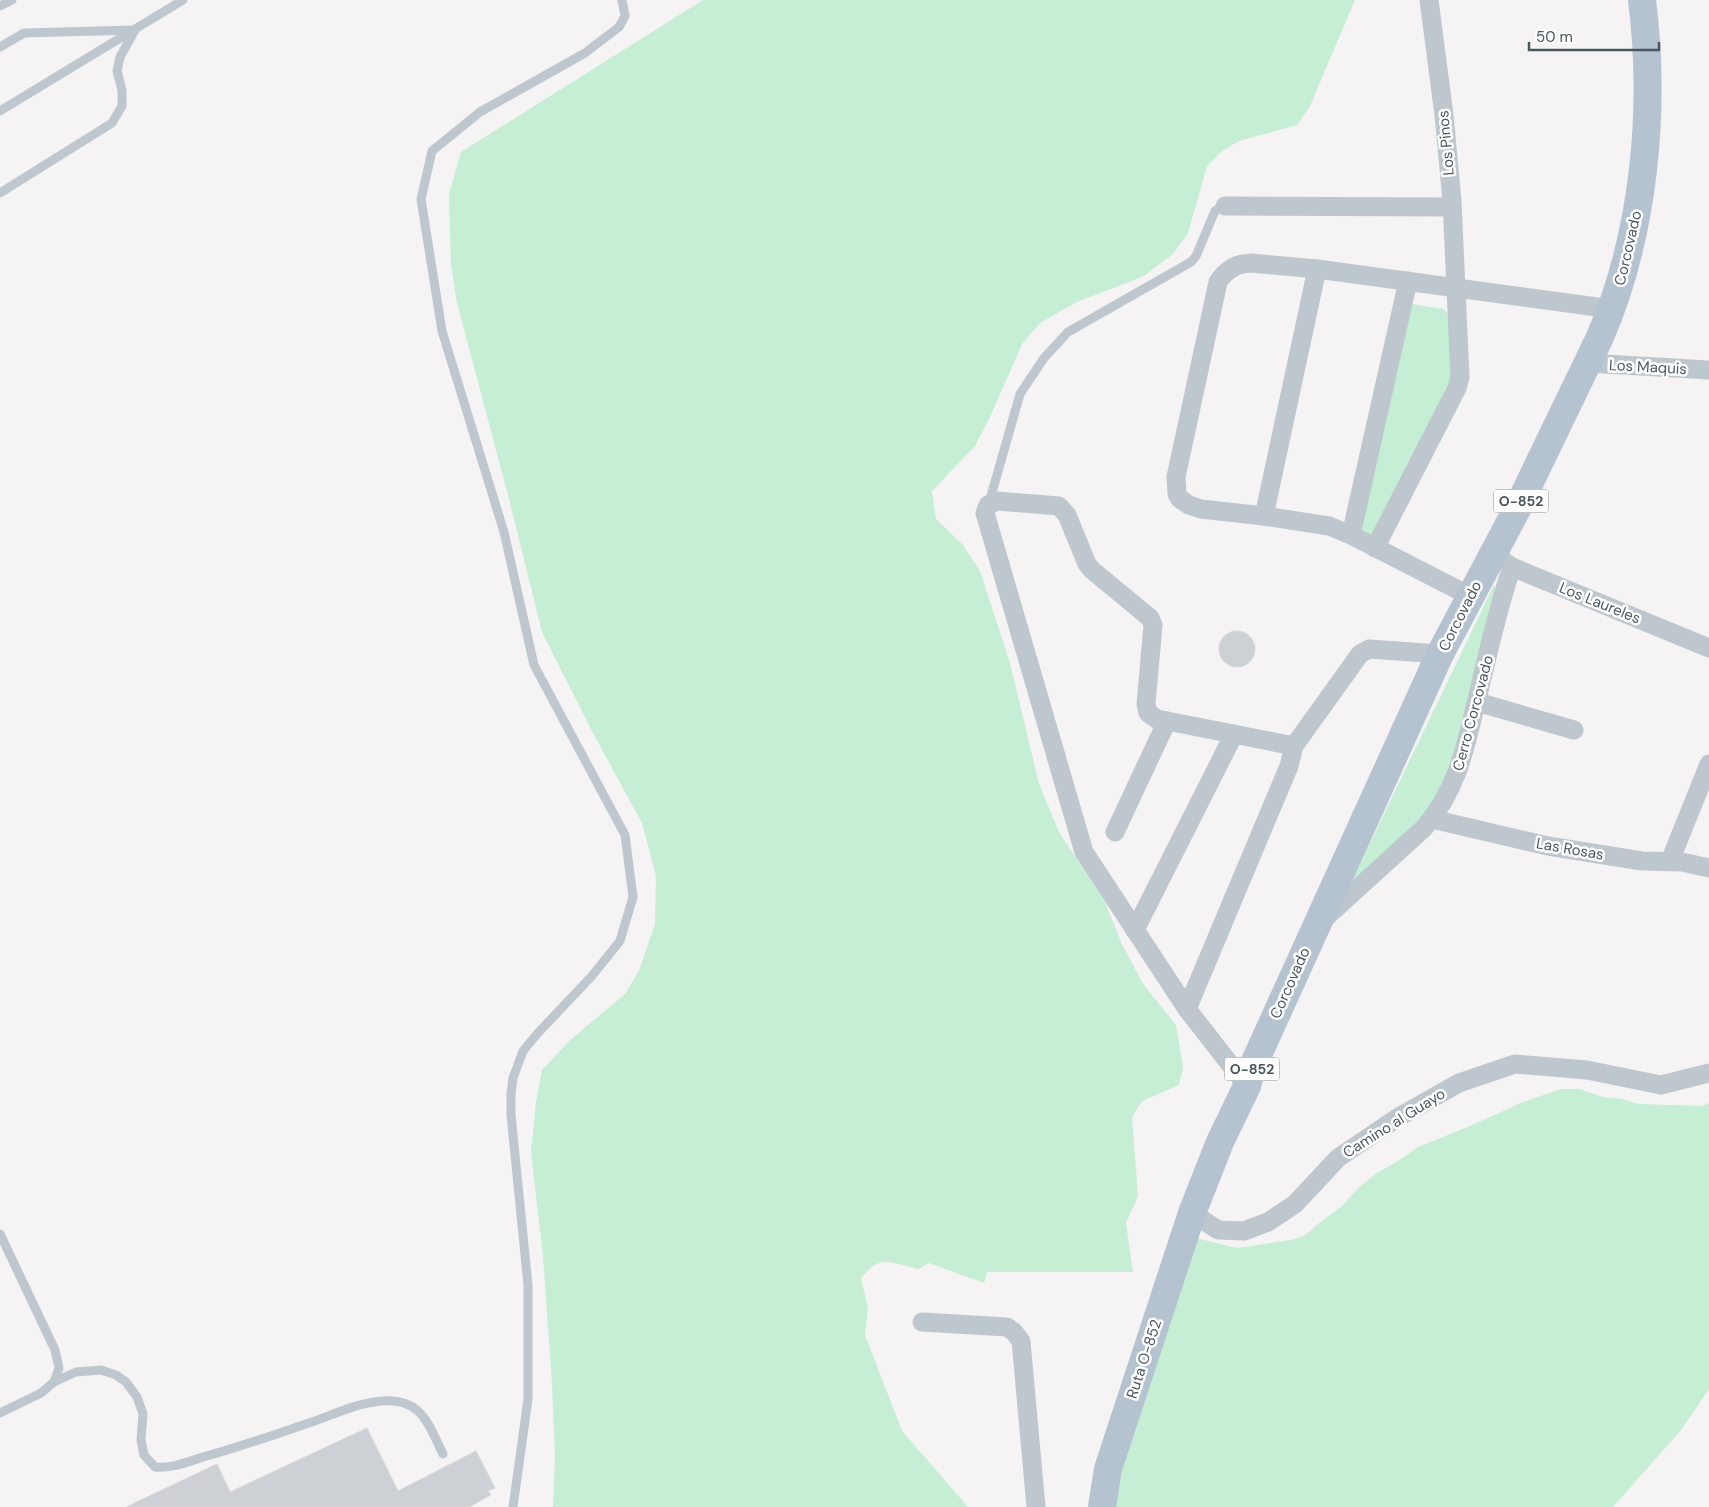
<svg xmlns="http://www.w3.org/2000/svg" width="1709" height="1507" viewBox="0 0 1709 1507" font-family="'DM Sans',sans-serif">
	<rect width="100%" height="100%" fill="#f5f3f3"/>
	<g fill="#c5eed4">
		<path d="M703,0H1355L1310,106L1297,125L1239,141L1222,151L1207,166L1188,233L1173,254L1144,276L1077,302L1040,323L1022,344L990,417L975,446L932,491L936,519L963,545L980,571L1010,663L1039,784L1060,834L1104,900L1122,944L1143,984L1176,1025L1183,1067L1179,1085L1142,1101L1132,1117L1138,1196L1126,1223L1133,1272H987L984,1283L929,1263L918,1269C893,1263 878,1253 861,1279L868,1308L865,1335L902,1431L968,1507H553L555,1457L552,1383L543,1256L531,1152L536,1102L542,1070L569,1041L625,994L639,971L655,924L656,876L642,823L594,735L542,632L508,495L457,303L451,265L449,194L461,152Z"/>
		<polygon points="1411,304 1444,309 1451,319 1455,383 1377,538 1363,534 1360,528"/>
		<polygon points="1494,585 1496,590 1458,754 1429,815 1349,887"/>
		<polygon points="1561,1089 1579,1089 1603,1097 1622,1099 1639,1104 1702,1106 1709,1103 1709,1389 1681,1430 1613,1507 1115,1507 1134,1413 1196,1238 1237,1248 1291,1240 1306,1235 1318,1224 1342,1206 1358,1188 1377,1173 1398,1161 1418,1147 1470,1126 1523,1102"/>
	</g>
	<g fill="#cdd0d5" stroke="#d7d9dd">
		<circle cx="1237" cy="649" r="18"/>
		<polygon points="367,1428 398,1491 476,1451 495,1488 488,1491 491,1495 469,1507 126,1507 217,1464 230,1492"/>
	</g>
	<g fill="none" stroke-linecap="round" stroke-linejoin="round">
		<g stroke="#bfc7ce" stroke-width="9">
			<polyline points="0,6 12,0"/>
			<polyline points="0,47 24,33 135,30"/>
			<polyline points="0,111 183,0"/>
			<polyline points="0,193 112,123 122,106 122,90 117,71 120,57 135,30"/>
			<polyline points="989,503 1020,394 1044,358 1068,332 1191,262 1196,256 1215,211 1222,206 1225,206"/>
			<polyline points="0,1234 55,1350 59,1368 54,1382"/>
			<path d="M0,1413L41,1393L54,1382L76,1372L101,1370L116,1375L126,1382L137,1397L143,1414L141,1440L144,1455L155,1467C171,1469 187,1462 203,1457C240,1447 276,1434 312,1422C335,1414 357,1403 382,1401C394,1400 408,1402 418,1411C429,1421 436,1440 443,1454"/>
			<polyline points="513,1507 528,1399 528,1285 511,1115 511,1094 513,1078 523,1051 537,1034 591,977 620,941 633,897 625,835 534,665 504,532 442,331 421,199 432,151 480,112 585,53 619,27 625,16 622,0"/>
		</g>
		<g stroke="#bfc7ce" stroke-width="19">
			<polyline points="1225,206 1452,207"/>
			<polyline points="1587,363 1709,370"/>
			<polyline points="1264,516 1317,269"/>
			<polyline points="1351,535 1408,281"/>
			<polyline points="1375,548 1457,388 1460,377 1452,201 1444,115 1429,0"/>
			<polyline points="1502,560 1512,567 1709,648"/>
			<path d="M1470,596L1351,535L1329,526L1264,516L1201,509L1189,505L1180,499L1177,494L1176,477L1218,282C1226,270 1236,263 1251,263L1317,269L1612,309"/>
			<polyline points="1477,702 1574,730"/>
			<polyline points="1432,819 1548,846 1642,861 1682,862 1709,868"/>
			<polyline points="1115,832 1167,721"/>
			<polyline points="1670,861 1709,764"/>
			<path d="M1324,919L1424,828C1455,793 1465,751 1475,707C1487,660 1496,612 1512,567"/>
			<polyline points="1135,930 1234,734"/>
			<polyline points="1187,1009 1289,766 1294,746 1360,654 1369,649 1440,654"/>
			<polyline points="1247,1086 1187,1009 1084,852 985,513 988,505 997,501 1059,506 1067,515 1087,564 1092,570 1150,618 1153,625 1146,704 1148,713 1157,719 1294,746"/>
			<polyline points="1192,1213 1218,1230 1244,1231 1268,1222 1295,1204 1338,1158 1397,1118 1459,1083 1515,1064 1587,1070 1661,1085 1709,1073"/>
			<polyline points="922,1322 1007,1327 1014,1332 1021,1341 1036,1507"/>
		</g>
		<path stroke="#b4c3cf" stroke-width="28" d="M1102,1507L1108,1469L1192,1213L1220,1142L1247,1086L1252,1068L1440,654L1517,509L1600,337C1644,235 1656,110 1642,0"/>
	</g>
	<g text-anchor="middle" stroke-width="5" stroke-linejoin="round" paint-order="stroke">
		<g fill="#fff" stroke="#81898f" stroke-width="1">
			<rect x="1493.5" y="489.5" width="55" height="23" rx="4"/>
			<rect x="1224.5" y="1057.5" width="55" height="23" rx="4"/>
		</g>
		<g font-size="14" font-weight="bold" fill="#4b575f">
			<text x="1521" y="506">O-852</text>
			<text x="1252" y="1074">O-852</text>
		</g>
		<g font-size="15" fill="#4b575f" stroke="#fff">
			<text transform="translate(1446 143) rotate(-95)" y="5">Los Pinos</text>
			<text transform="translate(1628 248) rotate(-77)" y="5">Corcovado</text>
			<text transform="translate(1648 367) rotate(3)" y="5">Los Maquis</text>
			<text transform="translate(1600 603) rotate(22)" y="5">Los Laureles</text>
			<text transform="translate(1460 616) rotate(-63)" y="5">Corcovado</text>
			<text transform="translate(1473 713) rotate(-75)" y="5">Cerro Corcovado</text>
			<text transform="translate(1570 849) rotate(10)" y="5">Las Rosas</text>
			<text transform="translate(1290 983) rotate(-66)" y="5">Corcovado</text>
			<text transform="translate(1394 1123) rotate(-32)" y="5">Camino al Guayo</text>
			<text transform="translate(1144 1359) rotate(-72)" y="5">Ruta O-852</text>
		</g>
	</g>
	<path d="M1529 42v8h130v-8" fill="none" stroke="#4b575f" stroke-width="2.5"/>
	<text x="1536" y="42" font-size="15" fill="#4b575f" stroke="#ffffff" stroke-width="4" paint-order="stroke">50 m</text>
</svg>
